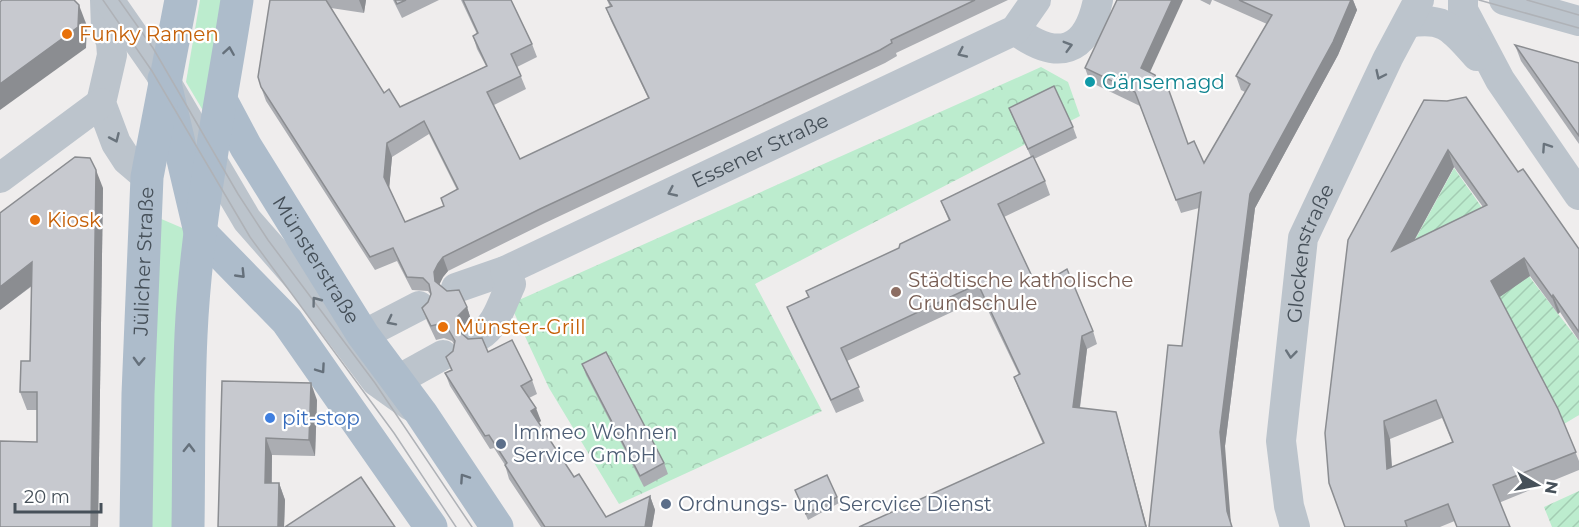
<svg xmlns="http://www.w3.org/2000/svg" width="1579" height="527" viewBox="0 0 1579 527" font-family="Montserrat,sans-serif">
	<defs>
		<pattern id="park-crowns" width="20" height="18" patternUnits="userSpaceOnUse" patternTransform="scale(1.5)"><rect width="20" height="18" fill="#bcecce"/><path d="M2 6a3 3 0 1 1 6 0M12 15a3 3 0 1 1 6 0" fill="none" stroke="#a3ccb3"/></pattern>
		<pattern id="garden-furrows" width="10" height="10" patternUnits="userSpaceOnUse" patternTransform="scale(1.5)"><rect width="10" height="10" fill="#bcecce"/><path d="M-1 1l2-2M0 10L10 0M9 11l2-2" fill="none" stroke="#a3ccb3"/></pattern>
	</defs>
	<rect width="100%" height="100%" fill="#efeded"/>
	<g fill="#bcecce">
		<polygon points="200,0 223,0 205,114 186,82"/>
		<polygon points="159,218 187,230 179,527 149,527"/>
	</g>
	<polygon fill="url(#park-crowns)" points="1041,67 1068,82 1080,116 755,284 822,411 619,504 549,388 510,304"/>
	<g fill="url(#garden-furrows)">
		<polygon points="1454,168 1485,212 1484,218 1579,341 1579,415 1564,424 1404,260"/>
		<polygon points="1579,491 1579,527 1552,527 1544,507"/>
	</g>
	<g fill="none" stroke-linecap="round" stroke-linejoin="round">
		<g stroke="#bcc4cc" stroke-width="30">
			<polyline points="105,0 106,29 111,42 112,55 101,103 116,143 127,160 147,177"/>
			<polyline points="109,0 164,79 247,220 304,285 376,381 411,406"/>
			<polyline points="1463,0 1463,10 1500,80 1579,195"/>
			<polyline points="1504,0 1579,21"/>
			<path d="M1408,23C1446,16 1453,30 1477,56"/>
			<path d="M1015,30C1058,62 1087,53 1098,0"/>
			<polyline points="0,178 101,103"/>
			<path id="s1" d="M456,288L505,271L1015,30L1036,0"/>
			<polyline points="363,335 419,306"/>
			<path d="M479,336C497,325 502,303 511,284L505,271"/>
			<polyline points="396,381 443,355"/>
			<path id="s2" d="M1295,527L1289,506L1281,441L1303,238L1388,58L1419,0"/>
		</g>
		<g stroke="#adbccb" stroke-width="33">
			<polyline points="164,79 200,232 287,321 431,527"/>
			<path id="s3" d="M222,102L246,147L363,335L421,413L497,527"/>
			<path id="s4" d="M136,527L138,394L147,177L181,0"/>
			<path d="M188,527C189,463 188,399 191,335C196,222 220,111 237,0"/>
		</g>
		<g stroke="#afb2b7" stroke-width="1.5">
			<polyline points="103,0 152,71 250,237 394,433 456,527"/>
			<polyline points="119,0 153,48 238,194 268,240 375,383 472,527"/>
			<polyline points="1479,0 1579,28"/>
			<polyline points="1527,0 1579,15"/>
		</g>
	</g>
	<g fill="#abadb2" fill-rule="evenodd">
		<path d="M270,0H366L364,13L331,8L384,93L400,107L486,66L477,49L473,36L477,34L461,0H511L532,44L537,57L517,67L526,89L494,105L520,159L648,98L611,21L606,8L610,7L607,0H1008L896,53L897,56L885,63L545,223L448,271L443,277L439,285L467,307L471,320L463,330L464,335L532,380L537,394L529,398L541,421L539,423L574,477L606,517L650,496L655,510L652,527H541L509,479L505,465L494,448L490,449L450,386L445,373L451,370L446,357L453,351L454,344L452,341L444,338L436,340L427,321L422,308L428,302L431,295L428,291L412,290L397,261L375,270L266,101L261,87ZM429,134L457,190L441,198L444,207L405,222L389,188L392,157Z"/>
		<polygon points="393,0 439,0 402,18"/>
		<polygon points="1200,0 1212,0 1210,5"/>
		<polygon points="1213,0 1353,0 1357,10 1338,55 1255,208 1225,446 1149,527 1182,346 1199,208 1181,213 1140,106 1090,82 1085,68 1150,73 1161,90 1188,144 1204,163 1245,92 1241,90 1236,76 1267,24"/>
		<polygon points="1515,45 1579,63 1579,144 1521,61"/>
		<path d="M1424,100L1518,172L1579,249V341L1560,312L1558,314L1530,276L1499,297L1558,409L1579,461V470L1440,527H1345ZM1454,167L1483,207L1414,241ZM1442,418L1452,442L1392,467L1390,439Z"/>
		<polygon points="1009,108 1073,127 1077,138 1034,159 1045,181 1050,195 1004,217 1037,287 1093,331 1097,344 1087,349 1080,408 1116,412 1120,426 1043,444 1019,390 1014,377 1019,375 982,298 847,361 864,401 836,413 792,320 787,307 808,297 806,291 899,248 949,221 941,201 1031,157 1013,118"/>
		<polygon points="103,188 98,527 0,527 37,442 37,410 27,410 20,392 30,361 32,286 0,310"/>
		<polygon points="582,364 664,463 668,474 644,487 586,375"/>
		<polygon points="222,381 317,400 315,456 272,455 272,483 279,483 285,500 284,527"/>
		<polygon points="795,490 837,497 839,503 808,520"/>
	</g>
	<g fill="#8b8d91">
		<polygon points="359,0 366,0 364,13"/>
		<polygon points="1172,0 1183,0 1146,81 1141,68"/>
		<polygon points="1351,0 1353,0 1357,10 1338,55 1255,208 1225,446 1231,524 1227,511 1220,432 1250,194"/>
		<polygon points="79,5 87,26 86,48 0,110 0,84"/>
		<polygon points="387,143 392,157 389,190 384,177"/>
		<polygon points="1448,150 1454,167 1399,268 1392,251"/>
		<polygon points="96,170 103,188 98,527 91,527"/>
		<polygon points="443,257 448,271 443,277 439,285 435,281 434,272 438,264"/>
		<polygon points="1524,258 1530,276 1497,299 1491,281"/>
		<polygon points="32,262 39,280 0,310 0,287"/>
		<polygon points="1553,295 1560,312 1558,314 1552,297"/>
		<polygon points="467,307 471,320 463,330 465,346 460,332 458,316"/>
		<polygon points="1082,336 1087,349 1078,421 1073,407"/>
		<polygon points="311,383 317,400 315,456 309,440"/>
		<polygon points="536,408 541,421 536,424 531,411"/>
		<polygon points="1116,412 1120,426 1147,527 1146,527"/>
		<polygon points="1384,421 1390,439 1393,486 1387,469"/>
		<polygon points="266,438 272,455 271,500 265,483"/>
		<polygon points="279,483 285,500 284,527 278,527"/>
		<polygon points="650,496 655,510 652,527 645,527"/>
	</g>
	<g fill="#c7c9cf" stroke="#8b8d91" stroke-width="1.5" fill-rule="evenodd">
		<polygon points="2,0 74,0 79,5 78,27 0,84 0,2"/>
		<path d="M270,0H326L384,93L389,89L400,107L487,66L473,36L478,33L463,0H511L532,44L511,54L521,76L487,92L520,159L649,98L606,8L612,6L608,0H975L891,40L892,43L880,50L540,209L443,257L438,264L434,272L435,281L447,291L459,290L467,307L458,316L460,332L468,339L482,338L488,352L512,340L532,380L521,386L536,408L531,411L574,477L579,474L606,517L650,496L645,527H545L505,465L507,463L489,435L485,436L445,373L452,370L446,357L453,351L455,341L447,327L439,324L431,326L422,308L428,302L431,294L429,284L423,278L407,277L393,248L370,257L261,87L258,77ZM424,121L458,189L441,198L444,206L405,222L384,177L387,143Z"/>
		<polygon points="395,0 406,0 397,4"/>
		<polygon points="1117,0 1172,0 1141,68 1155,75 1160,90 1168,88 1188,144 1194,141 1204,163 1250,84 1236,76 1272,15 1239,0 1351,0 1333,42 1250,194 1220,432 1227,511 1232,527 1149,527 1168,345 1182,346 1201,192 1176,200 1135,92 1085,68"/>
		<polygon points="1515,45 1579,63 1579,136"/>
		<polygon points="1054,86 1073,127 1028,149 1009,108"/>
		<path d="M1466,97L1518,172L1523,169L1579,249V332L1553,295L1552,297L1524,258L1491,281L1558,409L1576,452L1493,485L1510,527H1457L1448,504L1405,521L1407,527H1345L1329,483L1325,433L1348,240L1424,100L1447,101ZM1448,150L1487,205L1392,251ZM1436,400L1453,442L1387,469L1384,421Z"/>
		<polygon points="1033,156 1045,181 998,204 1037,287 1067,269 1093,331 1082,336 1073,407 1116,412 1146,527 859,527 1044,443 1014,377 1020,374 978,284 841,348 859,387 831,400 787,307 809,297 806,291 899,248 900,244 950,220 941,201"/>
		<polygon points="75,157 90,158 96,170 91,527 0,527 0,441 37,442 37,392 20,392 21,361 30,361 32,262 0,287 0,213"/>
		<polygon points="606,352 664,463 640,476 582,364"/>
		<polygon points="222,381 311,383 309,440 266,438 265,483 279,483 278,527 218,527"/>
		<polygon points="827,475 837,497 806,514 795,490"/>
		<polygon points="361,477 395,527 285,527"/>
	</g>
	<defs><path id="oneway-chevron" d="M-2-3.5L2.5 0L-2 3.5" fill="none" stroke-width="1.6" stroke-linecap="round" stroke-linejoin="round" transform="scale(1.5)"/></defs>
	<g stroke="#69737c">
		<use href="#oneway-chevron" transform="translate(1068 46) rotate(-16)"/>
		<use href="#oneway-chevron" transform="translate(962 53) rotate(155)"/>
		<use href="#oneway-chevron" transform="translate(1380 75) rotate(115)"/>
		<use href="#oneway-chevron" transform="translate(115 138) rotate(66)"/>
		<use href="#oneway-chevron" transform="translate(1546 147) rotate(-124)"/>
		<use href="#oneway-chevron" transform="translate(672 192) rotate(155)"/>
		<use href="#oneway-chevron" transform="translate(316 301) rotate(-127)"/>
		<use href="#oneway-chevron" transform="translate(391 321) rotate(153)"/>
		<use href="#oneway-chevron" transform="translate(1291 354) rotate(96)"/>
	</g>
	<g stroke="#65707b">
		<use href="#oneway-chevron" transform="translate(229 51) rotate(-81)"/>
		<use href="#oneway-chevron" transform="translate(241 274) rotate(46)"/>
		<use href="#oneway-chevron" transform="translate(139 361) rotate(92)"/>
		<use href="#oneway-chevron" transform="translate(321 369) rotate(55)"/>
		<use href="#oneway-chevron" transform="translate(189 448) rotate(-89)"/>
		<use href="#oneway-chevron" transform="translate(464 478) rotate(-124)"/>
	</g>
	<g fill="#e8710a" stroke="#fff" stroke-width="2">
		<circle cx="67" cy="34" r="6"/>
		<circle cx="35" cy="220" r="6"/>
		<circle cx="443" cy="327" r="6"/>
	</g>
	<circle fill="#0f9aa8" stroke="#fff" stroke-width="2" cx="1090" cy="82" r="6"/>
	<circle fill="#8d6e63" stroke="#fff" stroke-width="2" cx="896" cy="292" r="6"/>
	<circle fill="#3f7fe0" stroke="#fff" stroke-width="2" cx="270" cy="418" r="6"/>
	<g fill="#5c6f8a" stroke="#fff" stroke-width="2">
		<circle cx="501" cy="444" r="6"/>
		<circle cx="666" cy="504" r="6"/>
	</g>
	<g text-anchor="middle" stroke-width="4.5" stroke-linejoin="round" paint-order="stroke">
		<g font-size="20" fill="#c56008" stroke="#fff" text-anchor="start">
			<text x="79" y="41">Funky Ramen</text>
			<text x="47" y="227">Kiosk</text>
			<text x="455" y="334">Münster-Grill</text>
		</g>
		<g font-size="20" fill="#0d838f" stroke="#fff" text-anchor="start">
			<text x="1102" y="89">Gänsemagd</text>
		</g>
		<g font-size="20" fill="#465059" stroke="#fff">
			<text dy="7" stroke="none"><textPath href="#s1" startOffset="334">Essener Straße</textPath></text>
			<text dy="7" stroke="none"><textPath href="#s2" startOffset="278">Glockenstraße</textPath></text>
			<text dy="7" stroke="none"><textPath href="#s3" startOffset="184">Münsterstraße</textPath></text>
			<text dy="7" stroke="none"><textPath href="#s4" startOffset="266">Jülicher Straße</textPath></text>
		</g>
		<g font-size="20" fill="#785e54" stroke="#fff" text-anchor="start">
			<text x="908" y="287">Städtische katholische<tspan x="908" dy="23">Grundschule</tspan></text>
		</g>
		<g font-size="20" fill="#366cbe" stroke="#fff" text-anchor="start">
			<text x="282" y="425">pit-stop</text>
		</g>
		<g font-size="20" fill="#4e5e75" stroke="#fff" text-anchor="start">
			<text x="513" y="439">Immeo Wohnen<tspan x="513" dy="23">Service GmbH</tspan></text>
			<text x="678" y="511">Ordnungs- und Sercvice Dienst</text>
		</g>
	</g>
	<g transform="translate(1537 485) rotate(100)" stroke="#ffffff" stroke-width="4.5" paint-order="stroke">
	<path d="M0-4.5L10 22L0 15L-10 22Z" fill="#465059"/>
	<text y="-9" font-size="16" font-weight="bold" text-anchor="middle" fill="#465059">N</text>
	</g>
	<path d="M15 503v9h86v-9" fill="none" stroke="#465059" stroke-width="3"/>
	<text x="24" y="503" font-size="18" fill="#465059" stroke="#ffffff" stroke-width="4.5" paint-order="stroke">20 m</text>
</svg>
